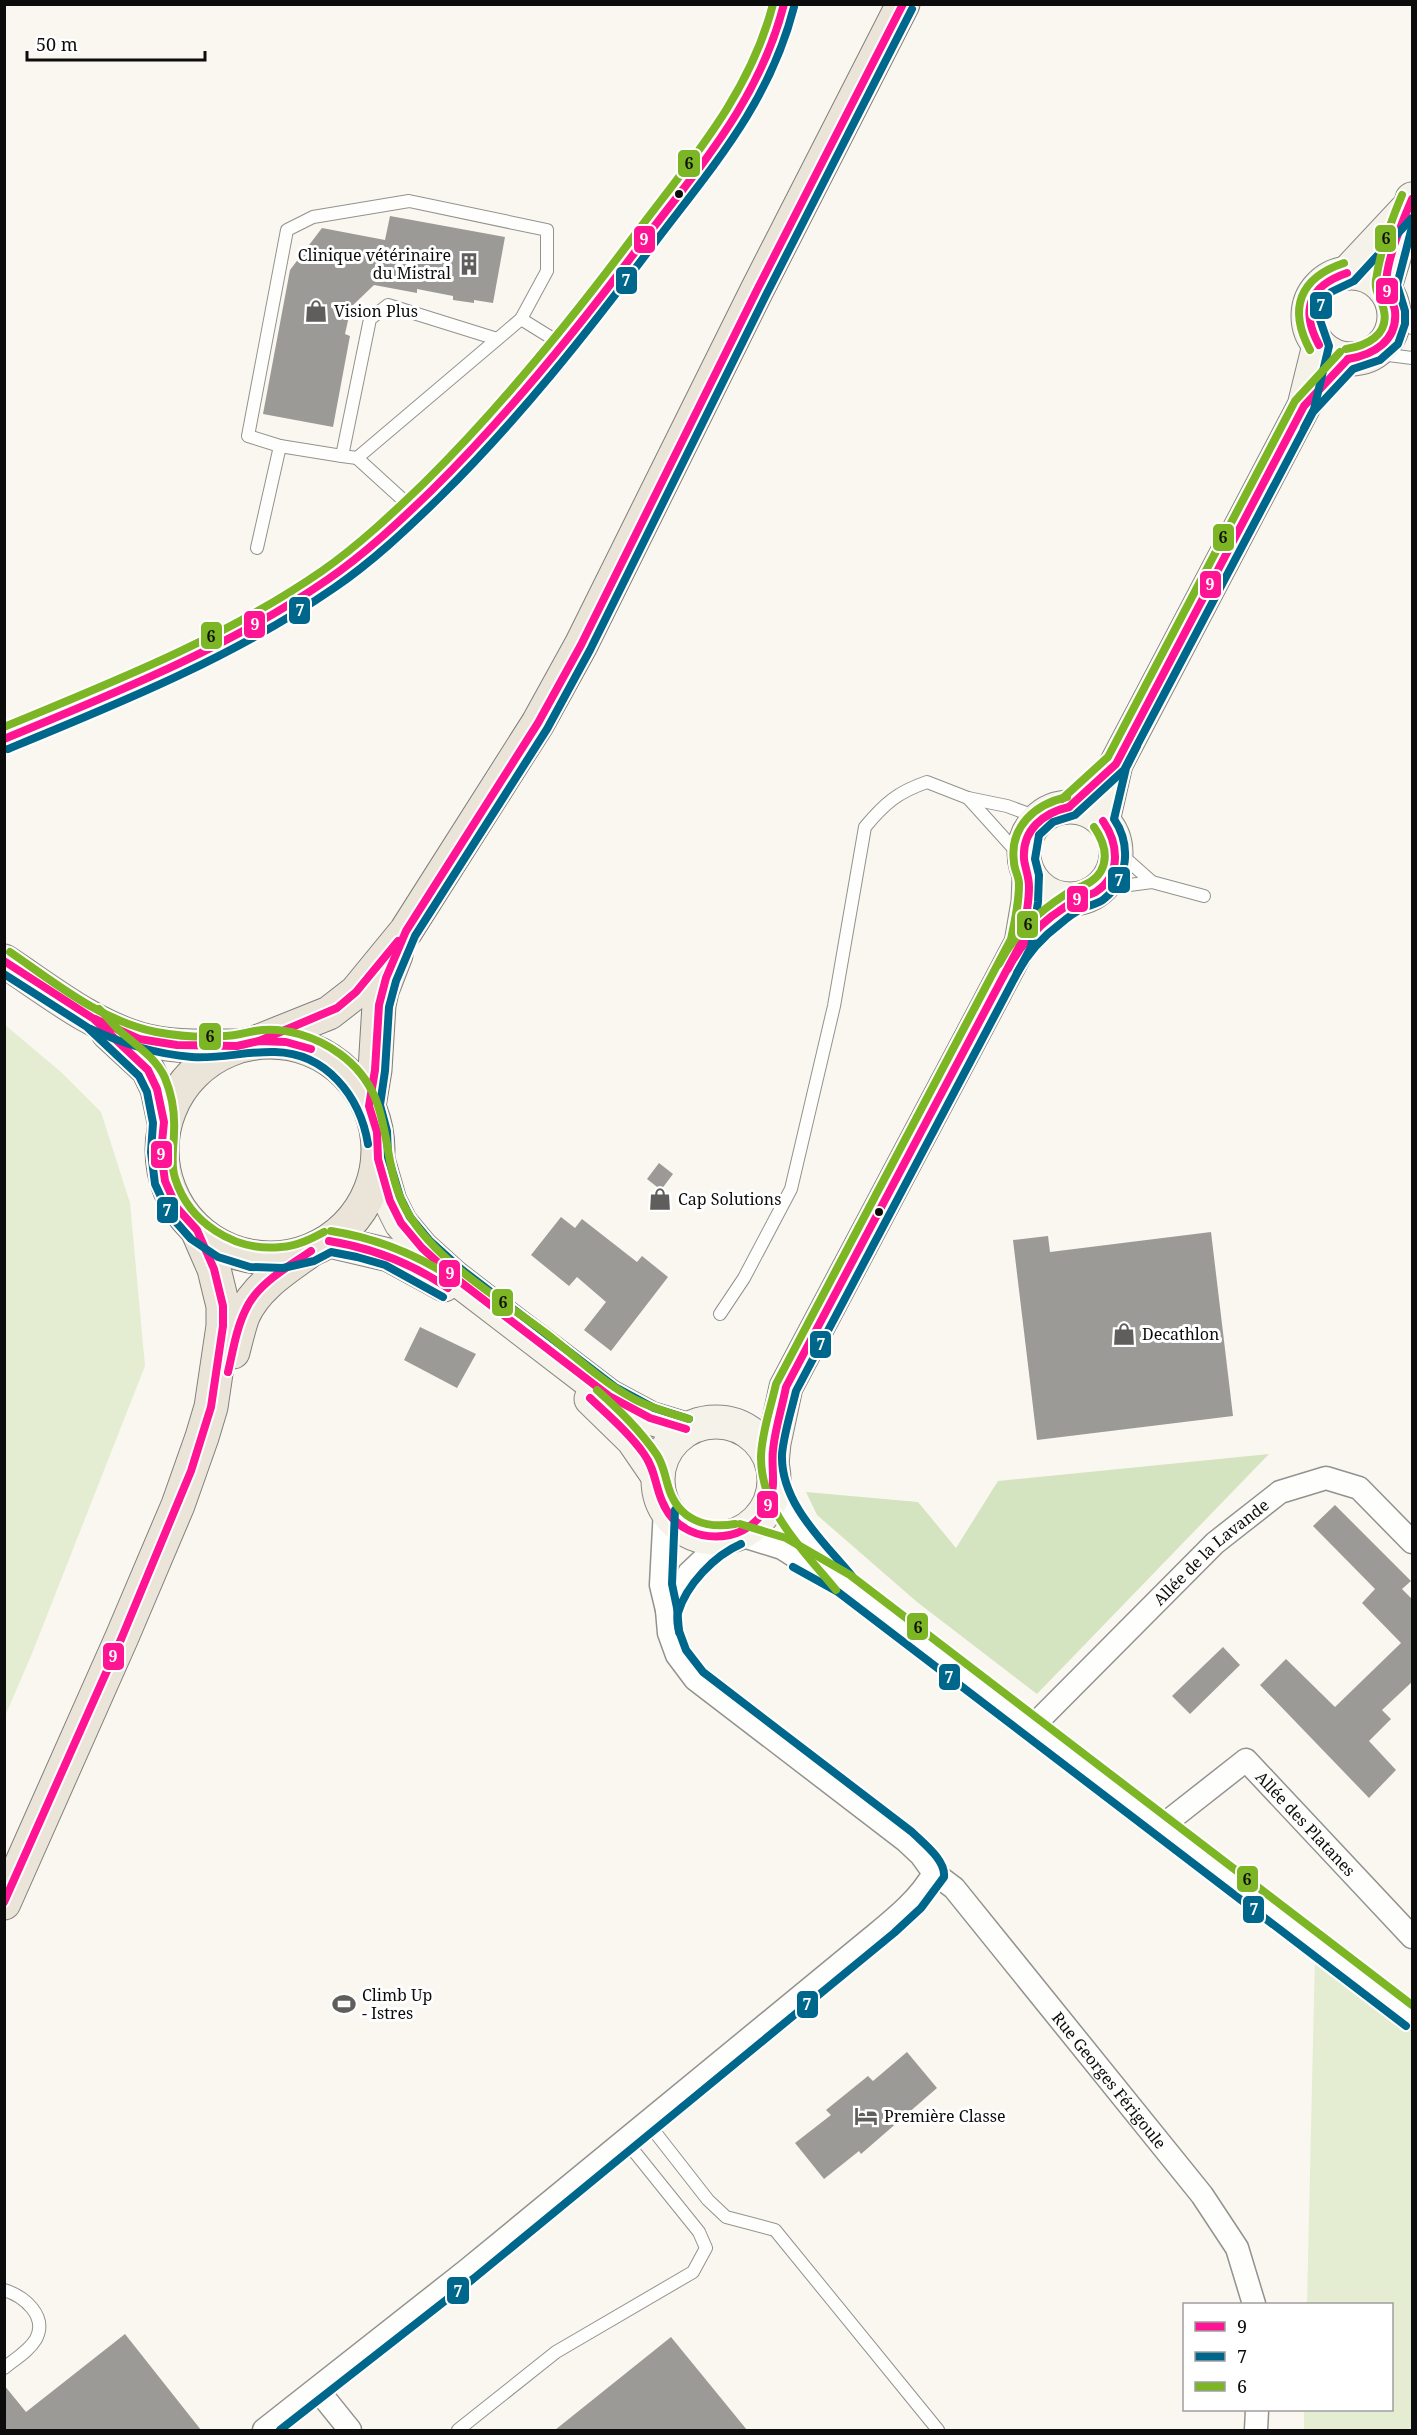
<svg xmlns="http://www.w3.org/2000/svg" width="1417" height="2435" viewBox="0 0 1417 2435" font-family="'Noto Serif',serif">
	<rect width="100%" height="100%" fill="#faf7f0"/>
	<g fill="#e4edd2">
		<polygon points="5,1025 61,1072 101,1112 130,1203 145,1366 31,1656 5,1716"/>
		<polygon points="1315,1953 1412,2025 1412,2430 1304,2430 1304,2410 1392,2410 1392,2304 1307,2304"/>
	</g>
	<polygon fill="#d5e4c0" points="1269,1454 1037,1694 917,1602 817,1515 806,1492 918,1502 956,1548 998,1481"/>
	<g fill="#9c9a96">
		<polygon points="390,216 505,237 493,303 474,300 474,303 453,300 453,296 417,289 417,293 374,285 351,307 345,334 350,336 333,427 263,414 290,270 322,228 385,240"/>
		<polygon points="659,1163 673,1174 661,1190 647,1179"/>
		<polygon points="561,1217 575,1228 582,1219 637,1262 642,1256 668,1277 611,1351 584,1330 606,1302 577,1277 569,1286 531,1255"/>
		<polygon points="1211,1232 1233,1416 1037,1440 1013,1240 1048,1236 1050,1252"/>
		<polygon points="420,1327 476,1354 457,1388 404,1360"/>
		<polygon points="1335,1505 1411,1581 1402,1589 1413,1600 1413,1681 1382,1710 1391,1719 1369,1741 1396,1770 1369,1798 1260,1685 1286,1659 1335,1707 1401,1643 1362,1603 1375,1589 1313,1526"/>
		<polygon points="1223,1647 1240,1665 1190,1714 1172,1696"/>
		<polygon points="907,2052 937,2088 861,2154 859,2151 824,2179 795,2143 831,2115 826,2110 868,2076 873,2081"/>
		<polygon points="125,2334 201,2430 4,2430 4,2385 26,2412"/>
		<polygon points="671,2337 747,2430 555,2430"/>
	</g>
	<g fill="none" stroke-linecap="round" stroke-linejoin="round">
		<g stroke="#93928f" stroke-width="14">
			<g id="lane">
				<polyline points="1395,313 1412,328"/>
				<polyline points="1373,353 1412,358"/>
				<polyline points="280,446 248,436 287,230 313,217 409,201 547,230 547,271 521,319"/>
				<polyline points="357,458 342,456 370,319 388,305 497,339"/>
				<polyline points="413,509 357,458 521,319 563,345"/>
				<polyline points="257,548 280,446 342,456"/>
				<polyline points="968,798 1024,860"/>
				<polyline points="1116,850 1152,882"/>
				<polyline points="1099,889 1152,882 1204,896"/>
				<path d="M720,1314L744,1278L791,1189L834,1006L865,827C885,803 898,792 927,782L968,798L1007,806L1040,818"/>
				<polyline points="647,2122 708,2200 726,2217 775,2230 938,2430"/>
				<path d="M4,2290C24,2296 48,2316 36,2339C29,2351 15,2359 4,2368"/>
				<polyline points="458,2430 556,2352 693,2272 706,2248 699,2232 625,2140"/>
			</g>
		</g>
		<g stroke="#93928f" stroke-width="25">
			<g id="street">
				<path d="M4,739C115,693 228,648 327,580C373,548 413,509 452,470C527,393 593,309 657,223C707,155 768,90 784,4"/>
				<polyline points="774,1479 792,1518 839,1577"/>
				<polyline points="737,1534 782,1548 807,1564 844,1583 1412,2018"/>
				<polyline points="667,1610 689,1573 727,1537"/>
				<path id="s1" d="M1033,1726L1215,1543L1280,1492L1326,1478L1359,1488L1412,1542"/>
				<path id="s2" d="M1162,1826L1246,1760L1412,1937"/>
				<path id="s3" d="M934,1873L954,1888L1202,2195L1237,2248L1254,2304"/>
				<polyline points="317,2389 350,2430"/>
				<path d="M264,2430L466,2271L869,1940C893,1920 919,1900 934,1873L921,1855L905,1840L695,1679L677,1655L669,1633L667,1610L661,1585L665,1509"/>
				<polyline points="1256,2430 1257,2410"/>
			</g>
		</g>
		<g stroke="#8a8885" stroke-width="35">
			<g id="secondary">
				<circle cx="1351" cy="316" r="43"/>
				<polyline points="1347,273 1405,211"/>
				<polyline points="1387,291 1386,284 1412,199"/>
				<circle cx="1070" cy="853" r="46"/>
				<polyline points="1103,821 1116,764 1304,406 1319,345"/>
				<path d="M4,961C47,989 91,1025 140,1039C172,1048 205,1046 237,1046"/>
				<polyline points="108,1033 148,1070 157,1089 164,1122"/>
				<polyline points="378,1159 390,1201 401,1223 422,1248 454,1277 609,1396 650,1418 686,1429"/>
				<polyline points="329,1241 389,1255 444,1285"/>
				<polyline points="591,1399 633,1440 657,1475"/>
				<circle cx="716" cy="1480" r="58"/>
				<polyline points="772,1464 774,1443 786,1387 1021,943 1028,902 1029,876"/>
			</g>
		</g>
		<g stroke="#807f7c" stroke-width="35">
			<g id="primary">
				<polyline points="259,1041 329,1013 356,992 406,931 538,723 581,645 757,290 903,4"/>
				<circle cx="270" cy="1150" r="108"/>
				<polyline points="369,1106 375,1070 379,1005 382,991 396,955"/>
				<path d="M233,1352C236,1340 239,1327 243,1316C255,1288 283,1270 307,1253"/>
				<polyline points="4,1903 122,1637 178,1505 202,1437 211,1407 223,1326 223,1306 214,1269 197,1230"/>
			</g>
		</g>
		<use href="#lane" stroke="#fefefd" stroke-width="12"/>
		<use href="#street" stroke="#fefefd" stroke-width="22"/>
		<use href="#secondary" stroke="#f4f2e9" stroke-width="33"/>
		<use href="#primary" stroke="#ebe5d9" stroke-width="33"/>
		<g stroke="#fff" stroke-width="12">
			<g id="bus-1">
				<path d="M1319,345C1300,310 1309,286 1347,273"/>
				<path d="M1348,359C1373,355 1398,341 1395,311C1394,302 1386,294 1386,285C1386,260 1402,222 1412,199"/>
				<path d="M4,739C115,693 228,648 327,580C365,554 399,522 432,490C511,412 581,325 647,236C704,161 760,98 784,4"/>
				<polyline points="1069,807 1116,764 1304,406 1348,359"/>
				<polyline points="4,961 94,1019 148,1070 157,1089 164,1122 161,1152 165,1181 177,1208 197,1230 214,1269 223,1306 223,1326 211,1407 191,1471 122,1637 4,1902"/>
				<path d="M1008,969C1019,947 1033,931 1052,916C1061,910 1070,903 1079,898C1085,895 1092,895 1097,891C1122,874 1118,843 1103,821"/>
				<polyline points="95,1019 139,1039 177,1045 237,1046 259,1041 286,1042 311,1049"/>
				<polyline points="259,1041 337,1008 356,992 398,941"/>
				<path d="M329,1241C373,1248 411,1263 448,1288"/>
				<path d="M228,1372C233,1351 236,1329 246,1309C258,1283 288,1267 311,1251"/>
				<path d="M590,1398C609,1416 629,1433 644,1454C655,1469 655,1485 662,1501C673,1529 702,1541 730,1535C748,1531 762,1518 770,1500C776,1485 771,1466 773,1450C775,1429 782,1408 786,1387L1021,943C1025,924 1029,906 1029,887C1029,876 1025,868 1024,859C1022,830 1043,813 1069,807"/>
				<polyline points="686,1429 650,1418 609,1396 454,1277 422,1248 401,1223 390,1201 378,1159 377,1132 369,1106 375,1070 379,1005 386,978 406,931 538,723 581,645 757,290 903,4"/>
			</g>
		</g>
		<g stroke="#fff" stroke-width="12">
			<g id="bus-2">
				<polyline points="1304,428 1314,409 1329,346 1320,320 1321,304 1331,292 1354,281 1412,218"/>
				<path d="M8,749C120,703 234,657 334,588C372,562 406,530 440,497C518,420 587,333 653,245C712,167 769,104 794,7"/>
				<path d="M1017,973C1028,953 1041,938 1060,924C1067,918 1075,912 1083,908C1090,905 1098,904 1104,899C1129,879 1131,844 1114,819L1126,768L1137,746"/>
				<polyline points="4,974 87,1027 139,1076 147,1092 153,1123 151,1152 155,1184 169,1214 191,1239 218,1257 250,1267 283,1268 314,1261 331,1252 357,1257 385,1265 443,1297"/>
				<path d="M91,1029C123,1044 156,1054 192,1057C220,1059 247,1051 275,1052C326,1053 360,1096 368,1144"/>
				<polyline points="689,1419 654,1408 615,1387 461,1269 430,1241 410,1217 400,1197 388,1157 387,1131 380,1105 385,1071 389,1007 396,981 415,936 547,729 590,650 766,295 912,9"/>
				<polyline points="793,1567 838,1592 1406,2026"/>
				<path d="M852,1576C824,1542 780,1503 782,1454C784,1433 791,1412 796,1391L1031,947L1038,902L1039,875L1035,859L1039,835L1053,822L1075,815L1124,770L1313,412L1353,369L1380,360L1398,344L1405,324V311L1397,285L1412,227"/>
				<path d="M679,1632C678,1626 676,1619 678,1613C686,1585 715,1555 741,1544"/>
				<path d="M280,2430L473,2279L894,1933L921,1908L944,1877C946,1860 923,1843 912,1832L703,1672L686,1650L679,1631L677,1608L672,1584L675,1510"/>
			</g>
		</g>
		<g stroke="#fff" stroke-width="12">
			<g id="bus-3">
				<path d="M1346,349C1366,346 1389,335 1384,311C1382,299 1374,292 1376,280C1380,251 1391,221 1402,195"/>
				<path d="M1310,350C1288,309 1299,278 1344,263"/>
				<path d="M4,727C113,682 225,638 322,571C359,545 393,513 425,482C503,405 572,319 637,232C691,160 750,94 773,4"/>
				<polyline points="1062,799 1108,757 1295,401 1340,352"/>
				<path d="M10,952C55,983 101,1021 156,1032C178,1036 201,1038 224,1036C235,1036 244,1033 255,1031C284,1026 317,1037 340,1054C396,1095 378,1150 403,1204C430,1259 500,1298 547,1334C575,1356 602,1382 634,1399C651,1408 670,1413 689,1419"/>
				<path d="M999,964C1015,933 1037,913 1066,894C1078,886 1093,885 1101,871C1109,856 1103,840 1094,827"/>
				<path d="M99,1009C107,1016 113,1025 121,1032C137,1046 156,1058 165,1078C172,1095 175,1114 174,1132C174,1147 170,1163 175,1178C189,1223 235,1252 281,1247C297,1246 311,1239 324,1232"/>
				<path d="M331,1231C376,1238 416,1254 454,1279"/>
				<path d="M597,1390C619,1410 640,1430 657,1455C664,1466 665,1477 669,1489C679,1520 706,1529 735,1524"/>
				<polyline points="740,1524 786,1538 850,1575 1412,2005"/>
				<path d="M836,1590C804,1551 760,1510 761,1456C762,1431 771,1407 776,1384L1011,939C1015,921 1019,903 1019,884C1019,876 1014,870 1014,862C1009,827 1035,804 1067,797"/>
			</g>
		</g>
		<use href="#bus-1" stroke="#ff1493" stroke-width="8"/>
		<use href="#bus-2" stroke="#00678c" stroke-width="8"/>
		<use href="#bus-3" stroke="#7db624" stroke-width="8"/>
	</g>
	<defs>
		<g id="building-bare" transform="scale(1.8)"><path d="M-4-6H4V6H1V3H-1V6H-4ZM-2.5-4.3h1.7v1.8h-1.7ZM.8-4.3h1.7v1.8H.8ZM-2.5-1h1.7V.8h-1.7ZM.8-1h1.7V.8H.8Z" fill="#5f5e5c" stroke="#fff" stroke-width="2.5" paint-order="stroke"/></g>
		<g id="shop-bare" transform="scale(1.8)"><path d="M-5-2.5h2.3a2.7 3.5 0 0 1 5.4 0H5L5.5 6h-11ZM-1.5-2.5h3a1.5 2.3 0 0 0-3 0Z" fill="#5f5e5c" stroke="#fff" stroke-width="2.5" paint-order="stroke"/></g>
		<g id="stadium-bare" transform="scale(1.8)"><path d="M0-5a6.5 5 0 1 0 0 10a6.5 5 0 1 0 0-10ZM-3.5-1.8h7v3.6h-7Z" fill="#5f5e5c" stroke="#fff" stroke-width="2.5" paint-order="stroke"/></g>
		<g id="hotel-bare" transform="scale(1.8)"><path d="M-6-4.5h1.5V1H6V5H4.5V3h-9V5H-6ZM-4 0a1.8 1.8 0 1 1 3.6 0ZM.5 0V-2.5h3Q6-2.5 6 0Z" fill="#5f5e5c" stroke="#fff" stroke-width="2.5" paint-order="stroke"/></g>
	</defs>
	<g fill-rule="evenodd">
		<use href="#building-bare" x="469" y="264"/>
		<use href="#shop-bare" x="316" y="311"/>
		<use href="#shop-bare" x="660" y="1199"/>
		<use href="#shop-bare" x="1124" y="1334"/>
		<use href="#stadium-bare" x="344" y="2004"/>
		<use href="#hotel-bare" x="866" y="2116"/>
	</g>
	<g fill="#0c0c0c" stroke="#fff" stroke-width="2">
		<circle cx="679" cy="194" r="5"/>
		<circle cx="879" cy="1212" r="5"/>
	</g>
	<g text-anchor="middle" stroke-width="6" stroke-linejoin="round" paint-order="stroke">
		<g font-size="16" fill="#0c0c0c" stroke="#fff" text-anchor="start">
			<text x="451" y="261" text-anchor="end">Clinique vétérinaire<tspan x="451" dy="18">du Mistral</tspan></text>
			<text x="334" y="317">Vision Plus</text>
			<text x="678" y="1205">Cap Solutions</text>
			<text x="1142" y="1340">Decathlon</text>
			<text x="362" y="2001">Climb Up<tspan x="362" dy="18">- Istres</tspan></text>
			<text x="884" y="2122">Première Classe</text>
		</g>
		<g font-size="16" fill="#0c0c0c" stroke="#fff">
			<text dy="6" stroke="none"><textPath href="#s1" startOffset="249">Allée de la Lavande</textPath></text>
			<text dy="6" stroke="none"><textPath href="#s2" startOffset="194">Allée des Platanes</textPath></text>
			<text dy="6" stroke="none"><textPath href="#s3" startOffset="272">Rue Georges Férigoule</textPath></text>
		</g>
	</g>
	<g stroke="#fff" stroke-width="2">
		<rect x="677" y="149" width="24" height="29" rx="6" fill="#7db624"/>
		<rect x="1374" y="224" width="23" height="29" rx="6" fill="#7db624"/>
		<rect x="633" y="225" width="23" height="29" rx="6" fill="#ff1493"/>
		<rect x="615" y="266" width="23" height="29" rx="6" fill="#00678c"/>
		<rect x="1375" y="277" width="24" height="28" rx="6" fill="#ff1493"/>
		<rect x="1309" y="291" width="24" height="29" rx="6" fill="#00678c"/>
		<rect x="1212" y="523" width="23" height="29" rx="6" fill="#7db624"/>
		<rect x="1199" y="570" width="23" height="29" rx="6" fill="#ff1493"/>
		<rect x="288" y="596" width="23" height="29" rx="6" fill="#00678c"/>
		<rect x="243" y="610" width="23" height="29" rx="6" fill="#ff1493"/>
		<rect x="200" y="621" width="23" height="29" rx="6" fill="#7db624"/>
		<rect x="1107" y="866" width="24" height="28" rx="6" fill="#00678c"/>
		<rect x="1066" y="885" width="23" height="28" rx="6" fill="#ff1493"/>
		<rect x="1016" y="910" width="23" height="29" rx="6" fill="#7db624"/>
		<rect x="198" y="1022" width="24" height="29" rx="6" fill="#7db624"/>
		<rect x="150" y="1140" width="23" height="29" rx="6" fill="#ff1493"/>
		<rect x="156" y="1196" width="23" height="28" rx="6" fill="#00678c"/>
		<rect x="438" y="1259" width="23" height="29" rx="6" fill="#ff1493"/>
		<rect x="491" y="1288" width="23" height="29" rx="6" fill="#7db624"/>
		<rect x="809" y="1330" width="23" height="29" rx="6" fill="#00678c"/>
		<rect x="756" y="1490" width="23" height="29" rx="6" fill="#ff1493"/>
		<rect x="906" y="1612" width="23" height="29" rx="6" fill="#7db624"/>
		<rect x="102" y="1642" width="23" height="29" rx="6" fill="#ff1493"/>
		<rect x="938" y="1663" width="23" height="28" rx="6" fill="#00678c"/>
		<rect x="1236" y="1865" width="23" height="28" rx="6" fill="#7db624"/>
		<rect x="1242" y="1895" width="23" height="29" rx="6" fill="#00678c"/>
		<rect x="796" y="1990" width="23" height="29" rx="6" fill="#00678c"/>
		<rect x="446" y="2276" width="24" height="29" rx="6" fill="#00678c"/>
	</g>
	<g font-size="16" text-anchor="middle" font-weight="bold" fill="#fff">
		<text x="644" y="245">9</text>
		<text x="626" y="286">7</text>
		<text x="1387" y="297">9</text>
		<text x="1321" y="311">7</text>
		<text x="1210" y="590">9</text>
		<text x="300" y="616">7</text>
		<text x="255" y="630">9</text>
		<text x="1119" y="886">7</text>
		<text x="1077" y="905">9</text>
		<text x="161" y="1160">9</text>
		<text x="167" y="1216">7</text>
		<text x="450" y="1279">9</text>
		<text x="821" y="1350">7</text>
		<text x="768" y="1511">9</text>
		<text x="113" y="1662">9</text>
		<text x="949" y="1683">7</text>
		<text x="1254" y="1915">7</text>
		<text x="807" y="2010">7</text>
		<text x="458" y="2297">7</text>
	</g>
	<g font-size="16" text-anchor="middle" font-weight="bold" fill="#111">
		<text x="689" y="169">6</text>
		<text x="1386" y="244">6</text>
		<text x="1223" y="543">6</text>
		<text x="211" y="642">6</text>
		<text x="1028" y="930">6</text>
		<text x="210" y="1042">6</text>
		<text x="503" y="1308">6</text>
		<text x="918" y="1633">6</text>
		<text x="1247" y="1885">6</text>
	</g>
	<rect width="1417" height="2435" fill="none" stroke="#0c0c0c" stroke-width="12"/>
	<rect x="1183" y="2303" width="210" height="108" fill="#ffffff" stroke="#9e9e9e" stroke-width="1.5"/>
	<rect x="1195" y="2322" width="30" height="9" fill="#ff1493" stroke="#9e9e9e" stroke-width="1.5"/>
	<text x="1237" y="2333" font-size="18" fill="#0c0c0c">9</text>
	<rect x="1195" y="2352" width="30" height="9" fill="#00678c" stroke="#9e9e9e" stroke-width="1.5"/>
	<text x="1237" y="2363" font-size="18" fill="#0c0c0c">7</text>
	<rect x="1195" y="2382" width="30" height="9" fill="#7db624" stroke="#9e9e9e" stroke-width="1.5"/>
	<text x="1237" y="2393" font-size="18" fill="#0c0c0c">6</text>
	<path d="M27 51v9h178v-9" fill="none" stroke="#0c0c0c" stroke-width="3"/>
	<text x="36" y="51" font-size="18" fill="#0c0c0c" stroke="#ffffff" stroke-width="4.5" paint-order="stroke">50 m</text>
</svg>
